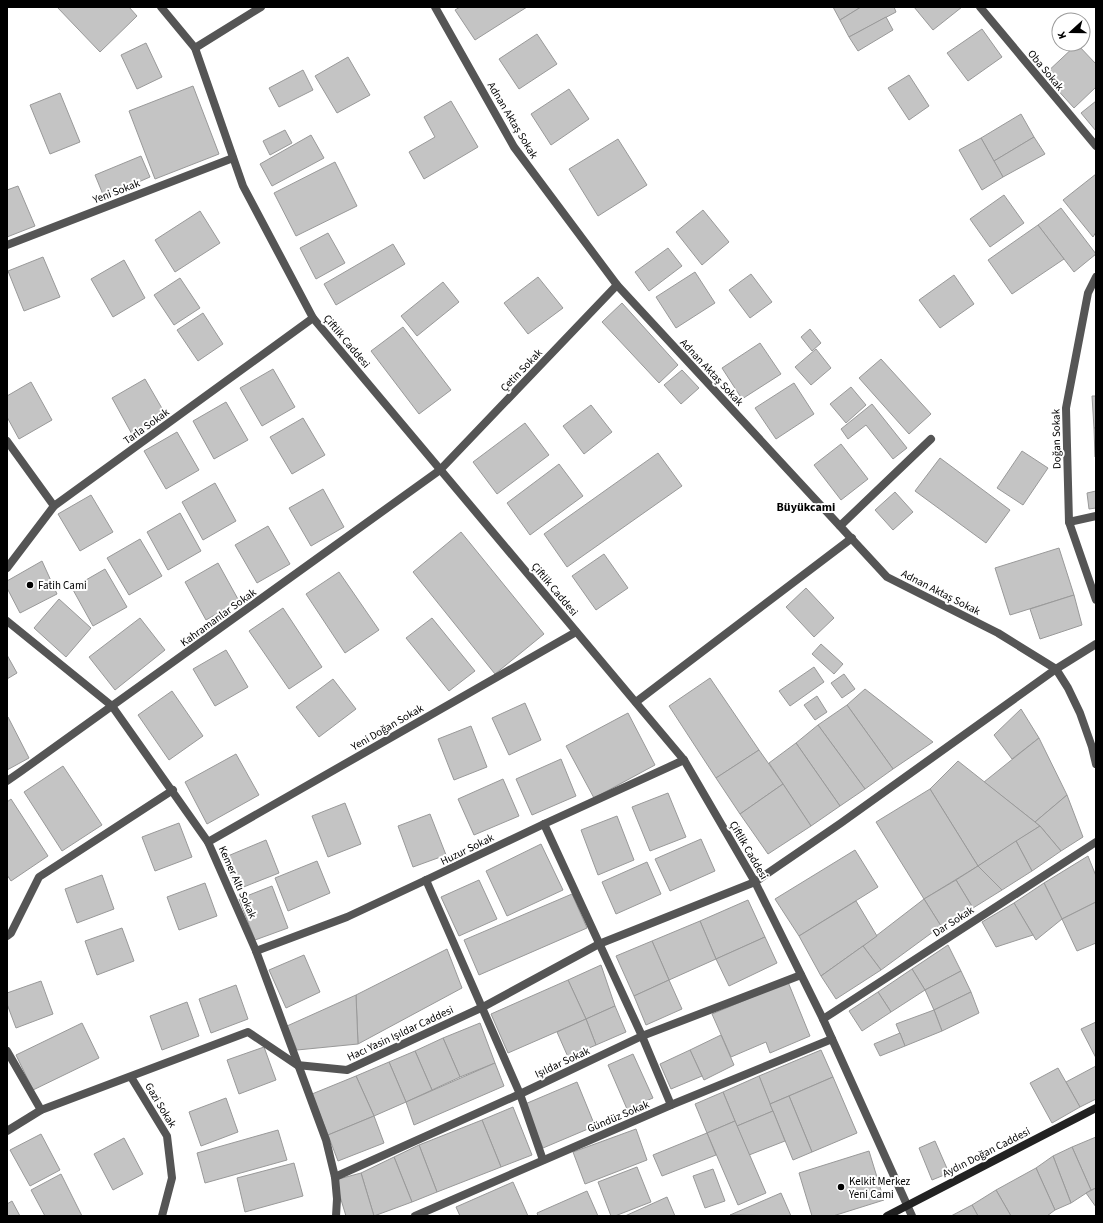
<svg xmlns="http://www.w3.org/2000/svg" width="1103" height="1223" viewBox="0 0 1103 1223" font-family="'Source Sans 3',sans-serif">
	<rect width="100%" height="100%" fill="#fff"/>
	<g fill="#c4c4c4" stroke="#999">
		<polygon points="57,7 129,7 137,16 100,52"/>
		<polygon points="460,7 527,7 475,40 455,10"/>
		<polygon points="833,7 861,7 840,20"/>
		<polygon points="861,7 894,7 896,12 849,37 840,20"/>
		<polygon points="914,7 962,7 933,30"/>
		<polygon points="886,17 893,30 858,51 849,37"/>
		<polygon points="982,29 1002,57 968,81 947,53"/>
		<polygon points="537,34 557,64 519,89 499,59"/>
		<polygon points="146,43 162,77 137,89 121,55"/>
		<polygon points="1077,44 1096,64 1096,87 1074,108 1044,75"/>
		<polygon points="348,57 370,95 337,113 315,76"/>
		<polygon points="303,70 313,90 279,107 269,88"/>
		<polygon points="909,75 929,106 909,120 888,88"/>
		<polygon points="193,86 219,154 155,179 129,111"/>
		<polygon points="569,89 589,119 551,145 531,114"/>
		<polygon points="60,93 80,142 50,154 30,105"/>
		<polygon points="451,101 478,147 424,179 409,152 435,137 424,117"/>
		<polygon points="1096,101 1096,131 1081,113"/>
		<polygon points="1021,114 1034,137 994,161 981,138"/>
		<polygon points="285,130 292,143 270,155 263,141"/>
		<polygon points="311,135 324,158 272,186 260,164"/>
		<polygon points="1034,137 1045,154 1003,177 994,161"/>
		<polygon points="981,138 1003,177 982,190 959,150"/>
		<polygon points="618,139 647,185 598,216 569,169"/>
		<polygon points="141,156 150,177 104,197 95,175"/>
		<polygon points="335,162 357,206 296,236 274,193"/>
		<polygon points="1096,174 1096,232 1093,237 1063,200"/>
		<polygon points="18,186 35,226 7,237 7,190"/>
		<polygon points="1004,195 1024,223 990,247 970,219"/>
		<polygon points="1061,208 1096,254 1074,272 1038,225"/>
		<polygon points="703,210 729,242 702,265 676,232"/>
		<polygon points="200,211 220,243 175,272 155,240"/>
		<polygon points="1038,225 1064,259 1012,294 988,260"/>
		<polygon points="328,233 345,263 316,279 300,248"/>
		<polygon points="393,244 405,264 336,305 324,284"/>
		<polygon points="668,248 682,266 649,291 635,272"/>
		<polygon points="43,257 60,297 24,311 8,271"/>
		<polygon points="124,260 145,298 113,317 91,279"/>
		<polygon points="695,272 715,303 676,328 656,297"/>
		<polygon points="751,274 772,302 750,318 729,290"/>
		<polygon points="954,275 974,304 940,328 919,300"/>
		<polygon points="538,277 563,308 528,334 504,303"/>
		<polygon points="180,278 200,308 174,325 154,295"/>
		<polygon points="443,282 459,302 417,336 401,316"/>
		<polygon points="622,303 678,365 659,383 602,322"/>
		<polygon points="203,313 223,344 198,361 177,330"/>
		<polygon points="403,327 451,390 419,414 371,351"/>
		<polygon points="810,329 821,343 812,351 801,337"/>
		<polygon points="760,343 781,374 742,399 722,368"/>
		<polygon points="816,349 831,368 811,385 795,367"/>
		<polygon points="881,359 931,414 909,434 859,378"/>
		<polygon points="273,369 295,407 262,426 240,388"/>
		<polygon points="682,370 699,388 681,404 664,385"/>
		<polygon points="145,379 167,417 133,436 112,398"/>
		<polygon points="31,382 52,420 19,439 7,417 7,396"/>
		<polygon points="794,383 814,414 776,439 755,408"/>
		<polygon points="851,387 866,405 846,423 830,404"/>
		<polygon points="1092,396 1096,396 1096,428 1094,428"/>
		<polygon points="226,402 248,440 214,459 193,421"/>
		<polygon points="872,404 907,448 893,459 866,425 848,439 841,429"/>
		<polygon points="591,405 612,432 584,454 563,426"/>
		<polygon points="303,418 325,455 292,474 270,437"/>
		<polygon points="525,423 549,455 497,494 473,462"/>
		<polygon points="1094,428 1096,428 1096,457 1095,457"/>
		<polygon points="177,432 199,470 166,489 144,451"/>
		<polygon points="841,444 868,479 841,500 814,465"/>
		<polygon points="1022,451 1048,468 1023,505 997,488"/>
		<polygon points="658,453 682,486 567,567 544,534"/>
		<polygon points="940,458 1010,510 986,543 915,491"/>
		<polygon points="559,464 583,496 530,535 507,503"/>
		<polygon points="215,483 236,521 203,540 182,502"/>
		<polygon points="323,489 344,527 311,546 289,508"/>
		<polygon points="1096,491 1096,508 1089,509 1087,493"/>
		<polygon points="895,492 913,512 893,530 875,510"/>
		<polygon points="91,495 113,532 80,551 58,514"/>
		<polygon points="180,513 201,551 168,570 147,532"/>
		<polygon points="268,526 290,564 257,583 235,545"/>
		<polygon points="461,532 544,634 495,674 413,572"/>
		<polygon points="140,539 162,576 129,595 107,558"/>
		<polygon points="1059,548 1074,595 1010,615 995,568"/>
		<polygon points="604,554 628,588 596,610 572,576"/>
		<polygon points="42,561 57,594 20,613 7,588 7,581"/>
		<polygon points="218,563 239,601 206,620 185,582"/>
		<polygon points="105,569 127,607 93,626 72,588"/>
		<polygon points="339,572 379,630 345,653 306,594"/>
		<polygon points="806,588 834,618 814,637 786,607"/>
		<polygon points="1074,595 1082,625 1040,639 1030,609"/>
		<polygon points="59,599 91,628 66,657 34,628"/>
		<polygon points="283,608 322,667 289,689 249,631"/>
		<polygon points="140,618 165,650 115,690 89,657"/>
		<polygon points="432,618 475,671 449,691 406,638"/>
		<polygon points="821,644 843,664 834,674 812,654"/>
		<polygon points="226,650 248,687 215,706 193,669"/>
		<polygon points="7,655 17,673 7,679"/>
		<polygon points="814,667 824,682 790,706 779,691"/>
		<polygon points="844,674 855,689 842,698 831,683"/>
		<polygon points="710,678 759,750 716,778 669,706"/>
		<polygon points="333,679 356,709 319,737 296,707"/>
		<polygon points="865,689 933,742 893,769 847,705"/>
		<polygon points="172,691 203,736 169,760 138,715"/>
		<polygon points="817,696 827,712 815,720 804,705"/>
		<polygon points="525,703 541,740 509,755 492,718"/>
		<polygon points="847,705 893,769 865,789 818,725"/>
		<polygon points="1021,709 1039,738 1012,759 994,735"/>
		<polygon points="628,713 655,765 594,798 566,746"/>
		<polygon points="8,717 29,758 7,770 7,718"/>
		<polygon points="818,725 865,789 840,806 796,743"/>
		<polygon points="471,726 487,767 454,780 438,739"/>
		<polygon points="1039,738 1067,795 1035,822 984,782"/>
		<polygon points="796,743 840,806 811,826 769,763"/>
		<polygon points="759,750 783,784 740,814 716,778"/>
		<polygon points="236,754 259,795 207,824 185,782"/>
		<polygon points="561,759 576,796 532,815 516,779"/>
		<polygon points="958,761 1040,826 978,866 930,789"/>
		<polygon points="63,766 102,825 62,851 24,792"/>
		<polygon points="503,779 519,816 474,835 458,799"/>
		<polygon points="783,784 811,826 768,854 740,814"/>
		<polygon points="930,789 978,866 924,899 876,822"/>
		<polygon points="668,793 686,837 650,851 632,807"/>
		<polygon points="1067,795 1083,837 1061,851 1040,826 1035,822"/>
		<polygon points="11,799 48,856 11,881 7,875 7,802"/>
		<polygon points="345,803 361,844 328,857 312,816"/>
		<polygon points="430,814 446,855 413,867 398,826"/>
		<polygon points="617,816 634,860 598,875 581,830"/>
		<polygon points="179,823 192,857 155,871 142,837"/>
		<polygon points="1040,826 1061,851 1032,871 1016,841"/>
		<polygon points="701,839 715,871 670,891 655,859"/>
		<polygon points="266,840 279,873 236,890 223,858"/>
		<polygon points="1016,841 1032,871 1002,890 978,866"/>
		<polygon points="541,844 563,890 507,916 486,871"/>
		<polygon points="855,850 878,887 799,936 775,899"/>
		<polygon points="1088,856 1096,876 1096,902 1062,919 1044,883"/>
		<polygon points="317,861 330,893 288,911 275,878"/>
		<polygon points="647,862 661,894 616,914 602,882"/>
		<polygon points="978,866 1002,890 973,908 956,880"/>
		<polygon points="102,875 114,909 77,923 65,889"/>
		<polygon points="479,880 497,919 459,936 441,897"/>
		<polygon points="956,880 973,908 941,926 924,899"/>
		<polygon points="205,883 217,916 179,930 167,897"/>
		<polygon points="1044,883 1062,919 1036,940 1014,903"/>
		<polygon points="272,886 288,928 255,940 239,899"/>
		<polygon points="572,894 587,928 479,975 464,940"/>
		<polygon points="924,899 941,926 881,970 863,946"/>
		<polygon points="748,900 765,937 716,959 700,921"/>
		<polygon points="856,901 877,936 821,976 799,936"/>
		<polygon points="1096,902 1096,943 1077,951 1062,919"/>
		<polygon points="1014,903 1033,935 996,947 982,922"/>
		<polygon points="700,921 716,959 669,980 652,941"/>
		<polygon points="122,928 134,961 97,975 85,941"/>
		<polygon points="765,937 777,963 729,986 716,959"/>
		<polygon points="652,941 669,980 634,996 616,956"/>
		<polygon points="948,945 961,971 925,990 912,969"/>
		<polygon points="863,946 881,970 836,999 821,976"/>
		<polygon points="447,949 462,988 358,1044 356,995"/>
		<polygon points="304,955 320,992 286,1008 269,970"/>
		<polygon points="601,965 615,1006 586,1019 568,980"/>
		<polygon points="912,969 925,990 891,1012 878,992"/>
		<polygon points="961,971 971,992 934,1010 925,990"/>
		<polygon points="568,980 586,1019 508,1053 491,1014"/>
		<polygon points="669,980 682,1009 646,1025 634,996"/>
		<polygon points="41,981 53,1014 16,1028 7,1004 7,993"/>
		<polygon points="788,982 810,1036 770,1053 766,1042 731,1057 712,1014"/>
		<polygon points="236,985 248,1019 211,1033 199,999"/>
		<polygon points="878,992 891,1012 862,1031 849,1011"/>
		<polygon points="971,992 979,1013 942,1031 934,1010"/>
		<polygon points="356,995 358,1044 297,1050 287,1026"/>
		<polygon points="187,1002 199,1036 162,1050 150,1016"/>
		<polygon points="615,1006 626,1032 596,1045 586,1019"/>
		<polygon points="934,1010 942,1031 905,1046 896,1024"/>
		<polygon points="586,1019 596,1045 568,1057 557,1032"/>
		<polygon points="1096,1022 1096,1058 1081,1029"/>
		<polygon points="82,1023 99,1058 33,1090 16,1055"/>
		<polygon points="480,1023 495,1063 460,1077 443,1038"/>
		<polygon points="900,1033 905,1046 880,1056 874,1044"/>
		<polygon points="721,1035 734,1065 704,1080 690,1050"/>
		<polygon points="443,1038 460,1077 432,1090 415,1051"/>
		<polygon points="264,1047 276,1080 239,1094 227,1060"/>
		<polygon points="690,1050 702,1076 671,1089 660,1064"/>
		<polygon points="821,1050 833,1077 770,1104 759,1076"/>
		<polygon points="415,1051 432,1090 406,1102 389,1062"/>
		<polygon points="633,1054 653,1098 627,1109 608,1065"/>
		<polygon points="389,1062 406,1102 374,1116 356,1076"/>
		<polygon points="495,1063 504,1086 414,1125 406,1102"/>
		<polygon points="1096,1066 1096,1099 1080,1107 1066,1082"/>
		<polygon points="1058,1068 1080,1107 1052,1123 1030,1083"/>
		<polygon points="356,1076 374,1116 328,1135 312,1094"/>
		<polygon points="759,1076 773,1111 737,1126 723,1092"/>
		<polygon points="833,1077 857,1133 812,1152 789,1096"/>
		<polygon points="577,1082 595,1126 543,1148 525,1104"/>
		<polygon points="723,1092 735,1121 707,1133 695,1104"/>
		<polygon points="789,1096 812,1152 793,1160 770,1104"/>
		<polygon points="226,1098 238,1132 201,1146 189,1112"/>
		<polygon points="513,1107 532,1155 501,1167 482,1120"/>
		<polygon points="773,1111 785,1141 749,1155 737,1126"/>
		<polygon points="374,1116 384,1143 338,1161 328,1135"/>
		<polygon points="482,1120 501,1167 437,1192 419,1145"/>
		<polygon points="735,1121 766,1193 738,1205 707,1133"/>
		<polygon points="636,1129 647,1160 585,1184 573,1152"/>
		<polygon points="278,1130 287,1160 205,1183 197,1153"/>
		<polygon points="707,1133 716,1155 662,1176 653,1155"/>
		<polygon points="41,1134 60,1170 30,1186 10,1150"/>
		<polygon points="1096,1137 1096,1188 1091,1190 1072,1147"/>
		<polygon points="124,1138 143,1174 113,1190 94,1154"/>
		<polygon points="935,1141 949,1173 932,1180 919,1148"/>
		<polygon points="419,1145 437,1192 412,1202 394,1157"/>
		<polygon points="1072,1147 1091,1190 1071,1203 1053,1156"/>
		<polygon points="869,1151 884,1200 833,1216 812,1216 799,1173"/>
		<polygon points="1053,1156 1071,1203 1055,1210 1036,1168"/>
		<polygon points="394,1157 412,1202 374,1216 361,1173"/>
		<polygon points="294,1163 303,1196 245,1212 237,1178"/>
		<polygon points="637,1167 651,1202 615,1216 611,1216 598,1182"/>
		<polygon points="1036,1168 1055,1210 1047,1216 1011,1216 996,1190"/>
		<polygon points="713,1169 725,1201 705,1208 693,1176"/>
		<polygon points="361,1173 374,1216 346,1216 335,1180"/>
		<polygon points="61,1174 82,1216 45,1216 31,1190"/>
		<polygon points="513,1182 528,1216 460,1216 456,1207"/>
		<polygon points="1096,1188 1096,1207 1086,1193"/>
		<polygon points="996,1190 1011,1216 978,1216 972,1205"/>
		<polygon points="587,1191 598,1216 538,1216 537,1213"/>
		<polygon points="781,1193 791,1216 730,1215"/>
		<polygon points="667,1197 675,1216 625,1216"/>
		<polygon points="12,1201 20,1216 7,1216 7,1204"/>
		<polygon points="972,1205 978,1216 951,1216"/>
	</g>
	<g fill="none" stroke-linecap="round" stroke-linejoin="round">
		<polyline stroke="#555" stroke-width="8" points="840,526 931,439"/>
		<g stroke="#555" stroke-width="8">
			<polyline points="161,7 195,48 243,186 313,318 684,760 755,882 823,1019 912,1216"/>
			<polyline points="435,7 514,147 617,285 887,577 998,633 1056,669 1068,688 1080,713 1092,747 1096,764"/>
			<polyline points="980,7 1096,146"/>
			<polyline points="195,48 261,7"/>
			<polyline points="7,245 233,158"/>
			<polyline points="1096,277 1088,293 1066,408 1069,522 1096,600"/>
			<polyline points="7,441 54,506"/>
			<polyline points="1069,522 1096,516"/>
			<polyline points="7,568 54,506 313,318"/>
			<polyline points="7,621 112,706 208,842 256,951 326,1140 335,1177 337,1199 336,1216"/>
			<polyline points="636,702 852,538"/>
			<polyline points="7,781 20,772 440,470 617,285"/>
			<polyline points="544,824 642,1036 671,1105"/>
			<polyline points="208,842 576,632"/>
			<polyline points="426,880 520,1094 543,1160"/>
			<polyline points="7,936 11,933 39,877 173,790"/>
			<polyline points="256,951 347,917 426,880 544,824 684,760"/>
			<polyline points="823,1019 1096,842"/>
			<polyline points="7,1051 41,1110"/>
			<polyline points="131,1077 167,1136 172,1178 162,1216"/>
			<polyline points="7,1131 41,1110 248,1032 297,1065 347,1070 483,1007 599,944 755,882 841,823 1056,669 1096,644"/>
			<polyline points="335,1177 520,1094 642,1036 801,975"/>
			<polyline points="415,1216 671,1105 832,1039"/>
		</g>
		<polyline stroke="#222" stroke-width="8" points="887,1216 1096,1108"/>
	</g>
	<g fill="#000" stroke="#fff" stroke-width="1.5">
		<circle cx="30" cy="585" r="4"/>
		<circle cx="841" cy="1187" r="4"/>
	</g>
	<g text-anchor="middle" stroke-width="4" stroke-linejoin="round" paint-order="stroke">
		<g font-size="11" fill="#000" stroke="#fff">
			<text transform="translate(1046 70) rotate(50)" y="4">Oba Sokak</text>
			<text transform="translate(513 120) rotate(59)" y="4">Adnan Aktaş Sokak</text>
			<text transform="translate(116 191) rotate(-21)" y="4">Yeni Sokak</text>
			<text transform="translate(347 341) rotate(50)" y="4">Çiftlik Caddesi</text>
			<text transform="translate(521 370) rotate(-46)" y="4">Çetin Sokak</text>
			<text transform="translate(712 372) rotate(47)" y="4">Adnan Aktaş Sokak</text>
			<text transform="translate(146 426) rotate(-36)" y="4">Tarla Sokak</text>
			<text transform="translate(1056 439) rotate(-91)" y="4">Doğan Sokak</text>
			<text transform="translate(555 589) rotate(50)" y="4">Çiftlik Caddesi</text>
			<text transform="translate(941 592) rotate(27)" y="4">Adnan Aktaş Sokak</text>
			<text transform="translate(218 617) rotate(-36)" y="4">Kahramanlar Sokak</text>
			<text transform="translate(387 727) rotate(-30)" y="4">Yeni Doğan Sokak</text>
			<text transform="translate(467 849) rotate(-26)" y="4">Huzur Sokak</text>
			<text transform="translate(749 850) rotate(60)" y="4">Çiftlik Caddesi</text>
			<text transform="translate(238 882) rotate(66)" y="4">Kemer Altı Sokak</text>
			<text transform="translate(953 921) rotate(-33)" y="4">Dar Sokak</text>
			<text transform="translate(400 1033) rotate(-25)" y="4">Hacı Yasin Işıldar Caddesi</text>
			<text transform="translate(562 1062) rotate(-25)" y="4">Işıldar Sokak</text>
			<text transform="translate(161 1105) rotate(59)" y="4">Gazi Sokak</text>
			<text transform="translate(618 1116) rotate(-23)" y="4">Gündüz Sokak</text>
			<text transform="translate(986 1152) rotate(-27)" y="4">Aydın Doğan Caddesi</text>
		</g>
		<g font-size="11" fill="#000" stroke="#fff" text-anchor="start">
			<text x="38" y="589">Fatih Cami</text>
			<text x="849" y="1185">Kelkit Merkez<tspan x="849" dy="13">Yeni Cami</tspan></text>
		</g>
		<g font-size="12" font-weight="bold" fill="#000" stroke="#fff">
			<text x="806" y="511">Büyükcami</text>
		</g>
	</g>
	<rect width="1103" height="1223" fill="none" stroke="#000000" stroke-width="16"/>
	<g transform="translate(1071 32) rotate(249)"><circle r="19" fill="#ffffff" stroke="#999999"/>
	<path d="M0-3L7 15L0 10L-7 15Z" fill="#000000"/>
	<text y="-6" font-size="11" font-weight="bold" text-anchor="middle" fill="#000000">K</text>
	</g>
</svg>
